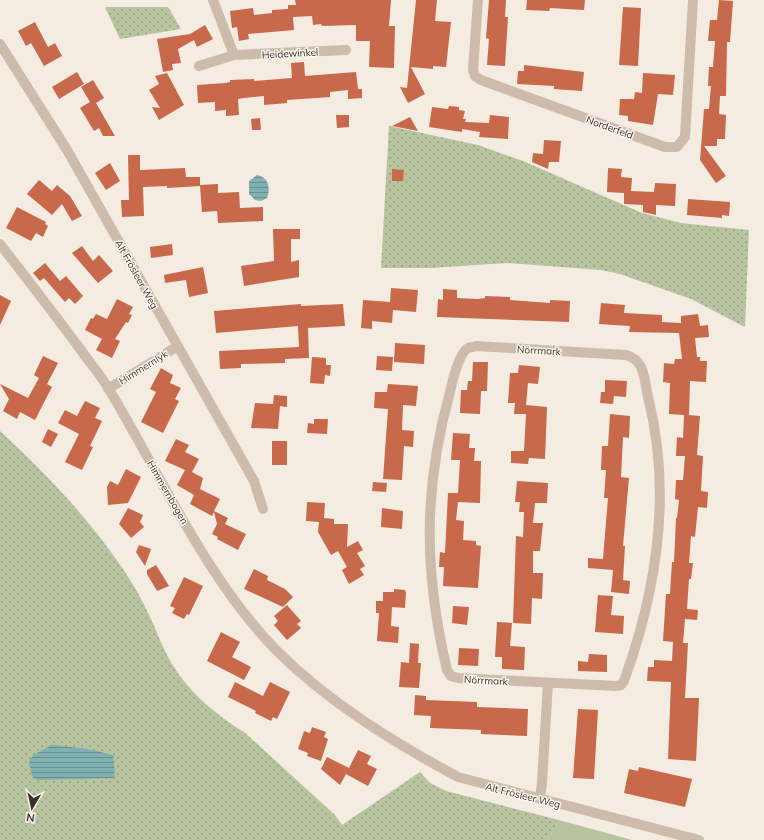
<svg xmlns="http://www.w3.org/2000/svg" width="764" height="840" viewBox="0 0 764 840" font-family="Mulish,sans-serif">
	<defs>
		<pattern id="grass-dots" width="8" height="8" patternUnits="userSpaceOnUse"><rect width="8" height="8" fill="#b8c4a0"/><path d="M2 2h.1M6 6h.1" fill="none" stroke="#97a083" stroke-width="1.8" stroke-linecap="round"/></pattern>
		<pattern id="water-rules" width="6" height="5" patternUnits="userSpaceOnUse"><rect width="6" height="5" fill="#7fb0b2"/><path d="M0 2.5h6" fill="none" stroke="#699091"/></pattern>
	</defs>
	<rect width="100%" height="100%" fill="#f4ebe1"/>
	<g fill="url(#grass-dots)">
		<polygon points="105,7 168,7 181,29 120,39"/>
		<polygon points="389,126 478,145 523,161 642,213 681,223 749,230 745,327 691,299 620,274 601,270 507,263 430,268 381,268"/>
		<path d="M0,431C42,470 83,512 116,559C129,577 141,597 150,617C157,632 163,649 172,664C188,691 217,716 244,732L335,815L342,825L420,772L430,783L446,791L559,820L548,840H0Z"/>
	</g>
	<polygon fill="#b8c4a0" points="559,820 632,840 548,840"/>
	<g fill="url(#water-rules)">
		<path d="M257,175C268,177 271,187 267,198L261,201L255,200L249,194V181Z"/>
		<polygon points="52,745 88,749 113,755 115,776 113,778 37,780 32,776 29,762 33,755"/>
	</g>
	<g fill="#c8694b">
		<polygon points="295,0 391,0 389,26 395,26 394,68 369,67 370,41 356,41 356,25 322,26 321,24 313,25 312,16 293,17 294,30 248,34 249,39 239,41 237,27 232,28 230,11 253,8 254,15 272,13 272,10 288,9 288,5 296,5"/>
		<polygon points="416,0 437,0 435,21 451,22 446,67 433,66 433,69 411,67 425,94 408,103 400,87 407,88"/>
		<polygon points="489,0 506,0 505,17 508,17 505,66 487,65 489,39 486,38"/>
		<polygon points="527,0 585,0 584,10 550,8 549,11 526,10"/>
		<polygon points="719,0 733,1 730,42 727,42 726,96 720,96 719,114 726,115 725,139 717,139 717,146 704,146 726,176 716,183 700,160 704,109 709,109 711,86 708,86 709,67 713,67 715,41 708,41 710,20 717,20"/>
		<polygon points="623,7 641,8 638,66 619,65"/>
		<polygon points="35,22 48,47 55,43 62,56 44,66 31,43 26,46 18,31"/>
		<polygon points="205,25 213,39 197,47 194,40 178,49 181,63 172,64 173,70 163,72 157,39 190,34"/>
		<polygon points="304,62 305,76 356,72 358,89 362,89 362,98 348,99 348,90 330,92 330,97 287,100 287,103 264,105 264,96 244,98 238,99 239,115 226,116 226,110 215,111 215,102 198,103 197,85 225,83 230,82 230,80 254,79 254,81 292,78 291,63"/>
		<polygon points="524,65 584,72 582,91 554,89 554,86 517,84 518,71 524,71"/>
		<polygon points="77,72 84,84 59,99 52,87"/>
		<polygon points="167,73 184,105 159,120 152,107 160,108 149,90 159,84 155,76"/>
		<polygon points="643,73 675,75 673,95 658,94 653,125 628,121 628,116 619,115 620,99 634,99 635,92 642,93"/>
		<polygon points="93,80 104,98 96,103 115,136 103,136 99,128 94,131 80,108 90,102 81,87"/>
		<polygon points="449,106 459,107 459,110 465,111 463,119 466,119 465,122 489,123 490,115 509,117 508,139 479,137 480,132 462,129 462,132 429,127 432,107 448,109"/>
		<polygon points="336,115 349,115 349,127 337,128"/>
		<polygon points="410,117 418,131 392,126"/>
		<polygon points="260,118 261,130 252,130 251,119"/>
		<polygon points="544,140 561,141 559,162 549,162 548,169 532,162 533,153 543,154"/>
		<polygon points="128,155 140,155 140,170 185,168 186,177 200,177 200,185 218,184 218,193 239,192 240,208 263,207 263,221 218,223 217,211 202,212 200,186 167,188 167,186 143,187 144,216 122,217 121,200 129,200"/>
		<polygon points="110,163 120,181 106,190 95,173"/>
		<polygon points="608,168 622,169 621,177 632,178 631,191 654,192 655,183 676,184 675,206 656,205 656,215 643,212 643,205 624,204 624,193 607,192"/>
		<polygon points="392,169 404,170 403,181 392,181"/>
		<polygon points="39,180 52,191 57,185 70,196 82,216 72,221 62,204 52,215 27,194"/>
		<polygon points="688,199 730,202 729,216 722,215 722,218 687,215"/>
		<polygon points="17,207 46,222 45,224 48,226 43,237 36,233 31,241 6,228"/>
		<polygon points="273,229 300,229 300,239 291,239 291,262 299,260 299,277 244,286 241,266 274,261"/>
		<polygon points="172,244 173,255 151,258 150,247"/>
		<polygon points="82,246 93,261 99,255 113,271 98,283 72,253"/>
		<polygon points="45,263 60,281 66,276 83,296 75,304 69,298 65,302 44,278 40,281 33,273"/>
		<polygon points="203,267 208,293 189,297 186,280 165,283 164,275"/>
		<polygon points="391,288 418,290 416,312 393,310 392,323 372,321 372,329 361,328 363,300 390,302"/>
		<polygon points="443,289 457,290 457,298 478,299 485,298 485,296 510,297 510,300 550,303 550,300 570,301 569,322 437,317 438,299 443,300"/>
		<polygon points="0,295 11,301 0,325"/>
		<polygon points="117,299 133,307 129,314 132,315 128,323 126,322 115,339 120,341 112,358 96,350 102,339 85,330 91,318 93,319 96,314 107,319"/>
		<polygon points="601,303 625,305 624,313 662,315 662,322 681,323 681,316 698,314 700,326 708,325 709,337 695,338 697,357 700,357 700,361 707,361 706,382 690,381 689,415 700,416 697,455 703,456 701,491 708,492 707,508 698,507 695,537 691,536 689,563 693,563 691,579 689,579 687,609 698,610 697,620 685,619 683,643 688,643 685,698 699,698 696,761 668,759 671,682 647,681 648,667 654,667 654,660 672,661 673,642 663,641 666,594 670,594 672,562 674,562 676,518 677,518 679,500 675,499 676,480 683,480 685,456 676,456 677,437 683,438 684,415 669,414 670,383 663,382 664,363 674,364 675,359 682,359 679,333 629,332 630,326 599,324"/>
		<polygon points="301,304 301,306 343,304 345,326 308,328 309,358 285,359 285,363 241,364 241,368 220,369 219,351 299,347 298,326 216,333 214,311"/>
		<polygon points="395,343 425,345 424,364 394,362"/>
		<polygon points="43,356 58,363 47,384 52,387 35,420 20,412 17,419 3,411 9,399 0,384 28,398 39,378 34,375"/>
		<polygon points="377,356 393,357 392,371 376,370"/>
		<polygon points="312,357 326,358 326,365 331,365 330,376 325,375 324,384 310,383"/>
		<polygon points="473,362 488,362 487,391 481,391 480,414 460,413 461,390 467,390 468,381 472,381"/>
		<polygon points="519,365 540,367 538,384 528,383 526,405 547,407 545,459 529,458 528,464 511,463 511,451 524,451 526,414 514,414 515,403 508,403 510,373 518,373"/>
		<polygon points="161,368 173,375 170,383 181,388 175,399 179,401 163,433 141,422 156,392 150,389"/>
		<polygon points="605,380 627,381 626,397 614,396 613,404 600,403 601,392 605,392"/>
		<polygon points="388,384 418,386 416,406 403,405 402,430 414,431 413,447 404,446 402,480 383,479 388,409 374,408 375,392 387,392"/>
		<polygon points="274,395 287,396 287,407 280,406 278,429 251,428 255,403 273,404"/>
		<polygon points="85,401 100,408 95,418 102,421 90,446 93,447 82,470 65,462 79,434 58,423 65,410 77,416"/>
		<polygon points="610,414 630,416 629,438 623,437 621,477 629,478 623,546 625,546 623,580 630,581 629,594 611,592 613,570 588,568 588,558 603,559 608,498 604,498 606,470 601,470 602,446 608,446"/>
		<polygon points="314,419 328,419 327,434 307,433 308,423 314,424"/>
		<polygon points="48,429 58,434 51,447 42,442"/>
		<polygon points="453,433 470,434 469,448 475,448 474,461 481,461 480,503 458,502 456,520 464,521 463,540 476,541 476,545 481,546 478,588 443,586 444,567 439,567 440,552 445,553 448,493 458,493 460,460 451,460"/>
		<polygon points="176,439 189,445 185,452 199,459 192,472 203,478 200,489 220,499 214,511 228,518 225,524 246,534 238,550 217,539 218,537 212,534 217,524 214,512 212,516 190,504 194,495 177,485 185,470 165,461"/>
		<rect x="272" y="441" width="15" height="24"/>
		<polygon points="126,469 141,477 128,503 108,505 107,487 110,481 118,485"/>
		<polygon points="517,481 548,483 547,503 535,503 533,523 543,523 540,551 533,551 533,573 543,573 542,599 532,598 531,624 513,623 516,536 523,537 524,512 519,512 520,502 515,502"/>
		<polygon points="373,482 387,483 386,492 372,491"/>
		<polygon points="307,502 325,503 324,518 334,519 334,524 348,524 347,547 358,541 363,550 357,553 365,566 360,569 364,575 349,584 342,570 347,567 338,551 331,555 318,532 319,522 306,521"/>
		<polygon points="128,508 143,515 140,522 144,527 131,538 119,524"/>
		<polygon points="382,508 403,511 402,529 381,527"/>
		<polygon points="139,545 151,549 145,566 136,552"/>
		<polygon points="156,565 169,586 157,591 147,574 147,570"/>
		<polygon points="254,569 268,576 267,580 285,589 293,597 283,607 244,589"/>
		<polygon points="184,577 203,586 189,615 187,614 184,619 172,613 175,608 170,606"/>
		<polygon points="394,589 405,590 406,593 405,608 392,607 391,626 399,627 398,643 377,641 379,613 376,613 376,601 383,601 383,592 394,592"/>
		<polygon points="598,595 613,596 611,615 624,616 623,634 595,632"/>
		<polygon points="287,605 301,621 297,624 301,628 287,640 274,625 278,621 274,616"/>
		<polygon points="453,606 469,607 467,625 452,623"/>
		<polygon points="497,622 512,623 510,646 525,647 524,670 502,669 502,657 495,657"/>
		<polygon points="221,632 240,642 232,657 251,667 244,680 207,661"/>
		<polygon points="410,643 419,644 418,663 421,663 419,688 399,687 401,662 409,663"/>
		<polygon points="459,648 479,649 478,666 458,665"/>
		<polygon points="589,654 607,655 607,672 578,671 578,661 588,662"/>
		<polygon points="235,682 263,696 270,682 290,692 277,719 273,717 271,721 255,713 256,711 228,697"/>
		<polygon points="415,695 426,696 426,700 477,702 477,707 528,709 527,736 481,734 481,730 430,728 431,716 414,715"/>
		<polygon points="578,709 598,710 594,779 573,778"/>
		<polygon points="312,727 326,732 324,737 328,739 321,761 307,756 308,753 298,749 304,731 310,733"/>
		<polygon points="358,750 371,756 367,764 377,769 368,786 346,774 340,785 321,769 327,757 349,768"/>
		<polygon points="639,767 692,779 685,807 624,793 629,769 638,771"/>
	</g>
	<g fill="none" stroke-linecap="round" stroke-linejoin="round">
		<g stroke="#cdbbac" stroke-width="10">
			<polyline points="213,0 234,55"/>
			<polyline points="478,0 473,70 475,76 481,80 665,147 677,147 685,137 693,0"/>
			<polyline points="0,44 67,150 254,481 263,509"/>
			<polyline points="199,66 234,55 346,50"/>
			<path d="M0,244C28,280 56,316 83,353C92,365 102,377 110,391C161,476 206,578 276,650C328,702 393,742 458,777L699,840"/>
			<path d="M476,346L626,355C645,360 644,379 648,397C672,492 657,590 624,681L621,685L616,686L458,678L451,676L447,670C424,573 423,489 450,392C452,382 459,353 468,348C470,347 474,347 476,346Z"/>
			<polyline points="108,389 178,346"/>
			<polyline points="540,798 542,783 548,683"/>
		</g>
	</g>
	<g text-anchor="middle" stroke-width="3" stroke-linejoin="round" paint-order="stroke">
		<g font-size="10" fill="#3b302b" stroke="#fbf5ee">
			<text transform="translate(290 53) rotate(-3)" y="4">Heidewinkel</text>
			<text transform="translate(610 127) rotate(20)" y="4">Norderfeld</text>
			<text transform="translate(137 274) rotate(61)" y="4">Alt Frösleer Weg</text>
			<text transform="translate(539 350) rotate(3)" y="4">Nörrmark</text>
			<text transform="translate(143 367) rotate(-32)" y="4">Himmernlyk</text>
			<text transform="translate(168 492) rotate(60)" y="4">Himmernbogen</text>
			<text transform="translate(486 680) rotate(3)" y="4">Nörrmark</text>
			<text transform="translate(523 795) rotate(14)" y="4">Alt Frösleer Weg</text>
		</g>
	</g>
	<g transform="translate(32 808) rotate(189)" stroke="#fbf5ee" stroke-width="3" paint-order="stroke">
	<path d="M0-3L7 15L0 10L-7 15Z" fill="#3b302b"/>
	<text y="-6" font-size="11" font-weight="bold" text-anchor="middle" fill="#3b302b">N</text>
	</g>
</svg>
